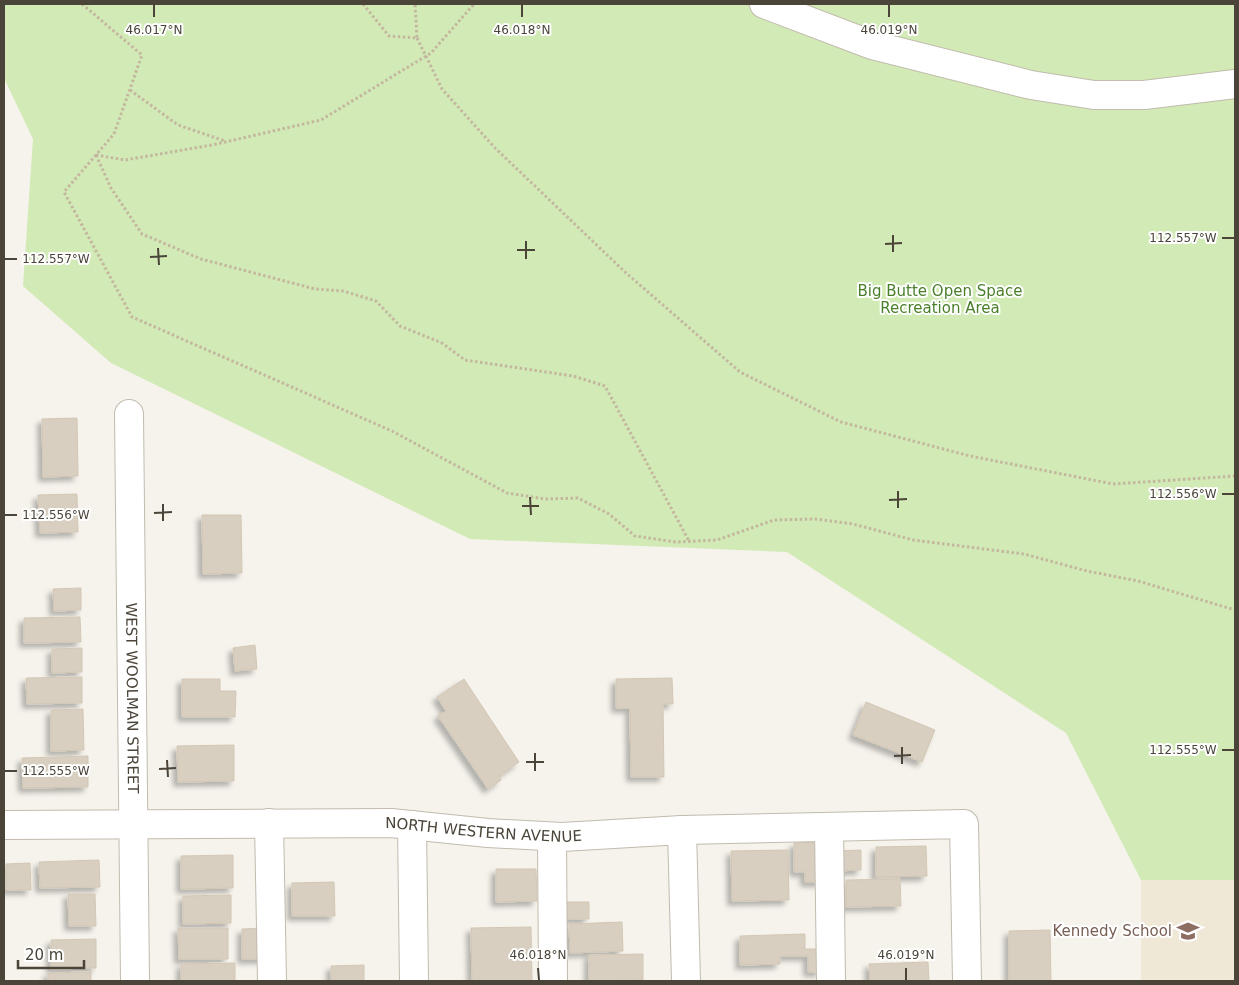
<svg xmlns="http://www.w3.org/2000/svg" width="1239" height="985" viewBox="0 0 1239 985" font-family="'DejaVu Sans',sans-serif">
	<defs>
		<filter id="shadow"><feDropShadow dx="-4.5" dy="4.5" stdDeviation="2.5" flood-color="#0004"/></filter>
	</defs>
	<rect width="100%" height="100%" fill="#f6f3ec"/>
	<rect fill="#efe8d6" x="1141" y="880" width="94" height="101"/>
	<polygon fill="#d2eab5" points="4,4 1235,4 1235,880 1141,880 1066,733 787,552 470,539 111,363 23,286 33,139 4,78"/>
	<g fill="#d8cfc1" stroke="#d3c7b4" filter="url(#shadow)">
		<polygon points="77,418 78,476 43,477 42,419"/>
		<polygon points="77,494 78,532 40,533 38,495"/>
		<polygon points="202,515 241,515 242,573 203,574"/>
		<polygon points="81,588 81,610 54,611 53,589"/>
		<polygon points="80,617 81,642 24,643 24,618"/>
		<polygon points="255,645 257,669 235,671 233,648"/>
		<polygon points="82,648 82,672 52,673 52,649"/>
		<polygon points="82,677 82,703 27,704 26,678"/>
		<polygon points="672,678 673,704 663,704 664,777 631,777 630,708 616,708 616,679"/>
		<polygon points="182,679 220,679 220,691 236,691 235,717 182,717"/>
		<polygon points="464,679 519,762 499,776 501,780 488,789 438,716 446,711 437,697"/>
		<polygon points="866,702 935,730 922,762 853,735"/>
		<polygon points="83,709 84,750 51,751 51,710"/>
		<polygon points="234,745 234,781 178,782 177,746"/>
		<polygon points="88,756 88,787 23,788 22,758"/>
		<polygon points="822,842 822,882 805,882 805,872 794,872 794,843"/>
		<polygon points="926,846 927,876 876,877 876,847"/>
		<polygon points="788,850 789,900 732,901 731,851"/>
		<polygon points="861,850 861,870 836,871 836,851"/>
		<polygon points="233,855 233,888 181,889 181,856"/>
		<polygon points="99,860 100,887 40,888 39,862"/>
		<polygon points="30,863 31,890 6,890 6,864"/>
		<polygon points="496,869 536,869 537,901 496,902"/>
		<polygon points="900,879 901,906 846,907 846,880"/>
		<polygon points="334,882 335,916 292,916 292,883"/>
		<polygon points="68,894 95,894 96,926 69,926"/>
		<polygon points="231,895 231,923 183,924 183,896"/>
		<polygon points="563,902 589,902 589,919 564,919"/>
		<polygon points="622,922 623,951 570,953 569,924"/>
		<polygon points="531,927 532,981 472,981 471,928"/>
		<polygon points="178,928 228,928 228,959 179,959"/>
		<polygon points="267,928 267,959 242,959 242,929"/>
		<polygon points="1050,930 1051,981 1009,981 1009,931"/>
		<polygon points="805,934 805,949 820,949 821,972 808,972 808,956 780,956 780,964 740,965 740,936"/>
		<polygon points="96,939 96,968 51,969 51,940"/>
		<polygon points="643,954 643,980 589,981 589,955"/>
		<polygon points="928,962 929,981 870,981 869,964"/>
		<polygon points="235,963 235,981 181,981 181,964"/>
		<polygon points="364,965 364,981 331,981 331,966"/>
		<polygon points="91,972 91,981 48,981 48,973"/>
	</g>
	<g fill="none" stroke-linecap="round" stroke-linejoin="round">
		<g stroke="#c2bbae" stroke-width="30">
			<g id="minor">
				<polyline points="764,4 872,45 1031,85 1094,95 1144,95 1235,84"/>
				<path id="s1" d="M129,414L135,981"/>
				<polyline points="269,823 272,981"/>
				<path id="s2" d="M4,825L391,823L488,833L562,837L682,830L964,824L967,981"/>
				<polyline points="412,825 414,981"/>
				<polyline points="829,827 831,981"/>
				<polyline points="682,830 686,981"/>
				<polyline points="552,837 553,981"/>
			</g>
		</g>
		<g stroke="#c4b79f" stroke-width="3" stroke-dasharray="2.5 2.5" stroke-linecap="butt">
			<polyline points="82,4 142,55 114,134 64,192 132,317 392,431 507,493 545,499 578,498 609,514 635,536 676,542 717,540 774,520 816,519 853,524 913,540 1024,554 1087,571 1138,581 1235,610"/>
			<polyline points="363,4 389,36 417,38 415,4"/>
			<polyline points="417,38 442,89 495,148 625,272 740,372 841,422 970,456 1113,484 1235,476"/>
			<polyline points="130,90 178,125 225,141"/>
			<polyline points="96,155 111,188 142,234 201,259 315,289 343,291 376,301 400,326 442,343 465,360 573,376 605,386 689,541"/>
			<polyline points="96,155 125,160 212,145 321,120 431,53 474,4"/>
		</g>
		<use href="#minor" stroke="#fff" stroke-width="28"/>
	</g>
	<path fill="none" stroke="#4b4439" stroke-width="2" d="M154,5V17M522,5V17M889,5V17M893,235V252M1222,238H1234M526,241V259M885,244L902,243M158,248L159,265M517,250H535M150,257L167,256M5,259H17M898,491V508M1222,494H1234M530,497L531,515M889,500L907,499M163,504V521M522,506H539M154,513L172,512M5,515H17M902,747V764M1222,750H1234M535,753V771M894,756L911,755M167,760L168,777M526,762H544M159,769L176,768M5,771H17M538,968L539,980M906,968V980"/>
	<defs>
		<g id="school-bare" transform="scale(1.725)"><path d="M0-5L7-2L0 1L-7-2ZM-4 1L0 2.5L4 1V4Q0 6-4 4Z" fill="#8d6e63" stroke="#fff" stroke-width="2.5" paint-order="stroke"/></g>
	</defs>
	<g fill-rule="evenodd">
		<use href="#school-bare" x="1188" y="931"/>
	</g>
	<g text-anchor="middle" stroke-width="4" stroke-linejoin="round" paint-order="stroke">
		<g font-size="15" fill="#4a7f2a" stroke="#fff">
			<text x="940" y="296">Big Butte Open Space<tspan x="940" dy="17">Recreation Area</tspan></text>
		</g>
		<g font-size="15" fill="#4b4439" stroke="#fff">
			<text dy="5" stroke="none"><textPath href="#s1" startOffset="284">WEST WOOLMAN STREET</textPath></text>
			<text dy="5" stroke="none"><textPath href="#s2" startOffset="480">NORTH WESTERN AVENUE</textPath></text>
		</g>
		<g font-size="15" fill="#785e54" stroke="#fff" text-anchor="end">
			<text x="1172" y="936">Kennedy School</text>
		</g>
	</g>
	<g font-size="12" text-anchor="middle" fill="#4b4439" stroke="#fff" stroke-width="4" stroke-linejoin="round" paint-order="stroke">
		<text x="154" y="34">46.017°N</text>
		<text x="522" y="34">46.018°N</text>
		<text x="889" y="34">46.019°N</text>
		<text x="1183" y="242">112.557°W</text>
		<text x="56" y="263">112.557°W</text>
		<text x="1183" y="498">112.556°W</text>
		<text x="56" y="519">112.556°W</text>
		<text x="1183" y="754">112.555°W</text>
		<text x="56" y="775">112.555°W</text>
		<text x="538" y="959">46.018°N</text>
		<text x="906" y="959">46.019°N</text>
	</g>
	<rect width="1239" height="985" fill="none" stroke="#4b4439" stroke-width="10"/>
	<path d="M18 960v8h66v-8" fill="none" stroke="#4b4439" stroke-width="2.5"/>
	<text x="25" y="960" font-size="15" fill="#4b4439" stroke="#ffffff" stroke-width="4" paint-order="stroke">20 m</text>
</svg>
